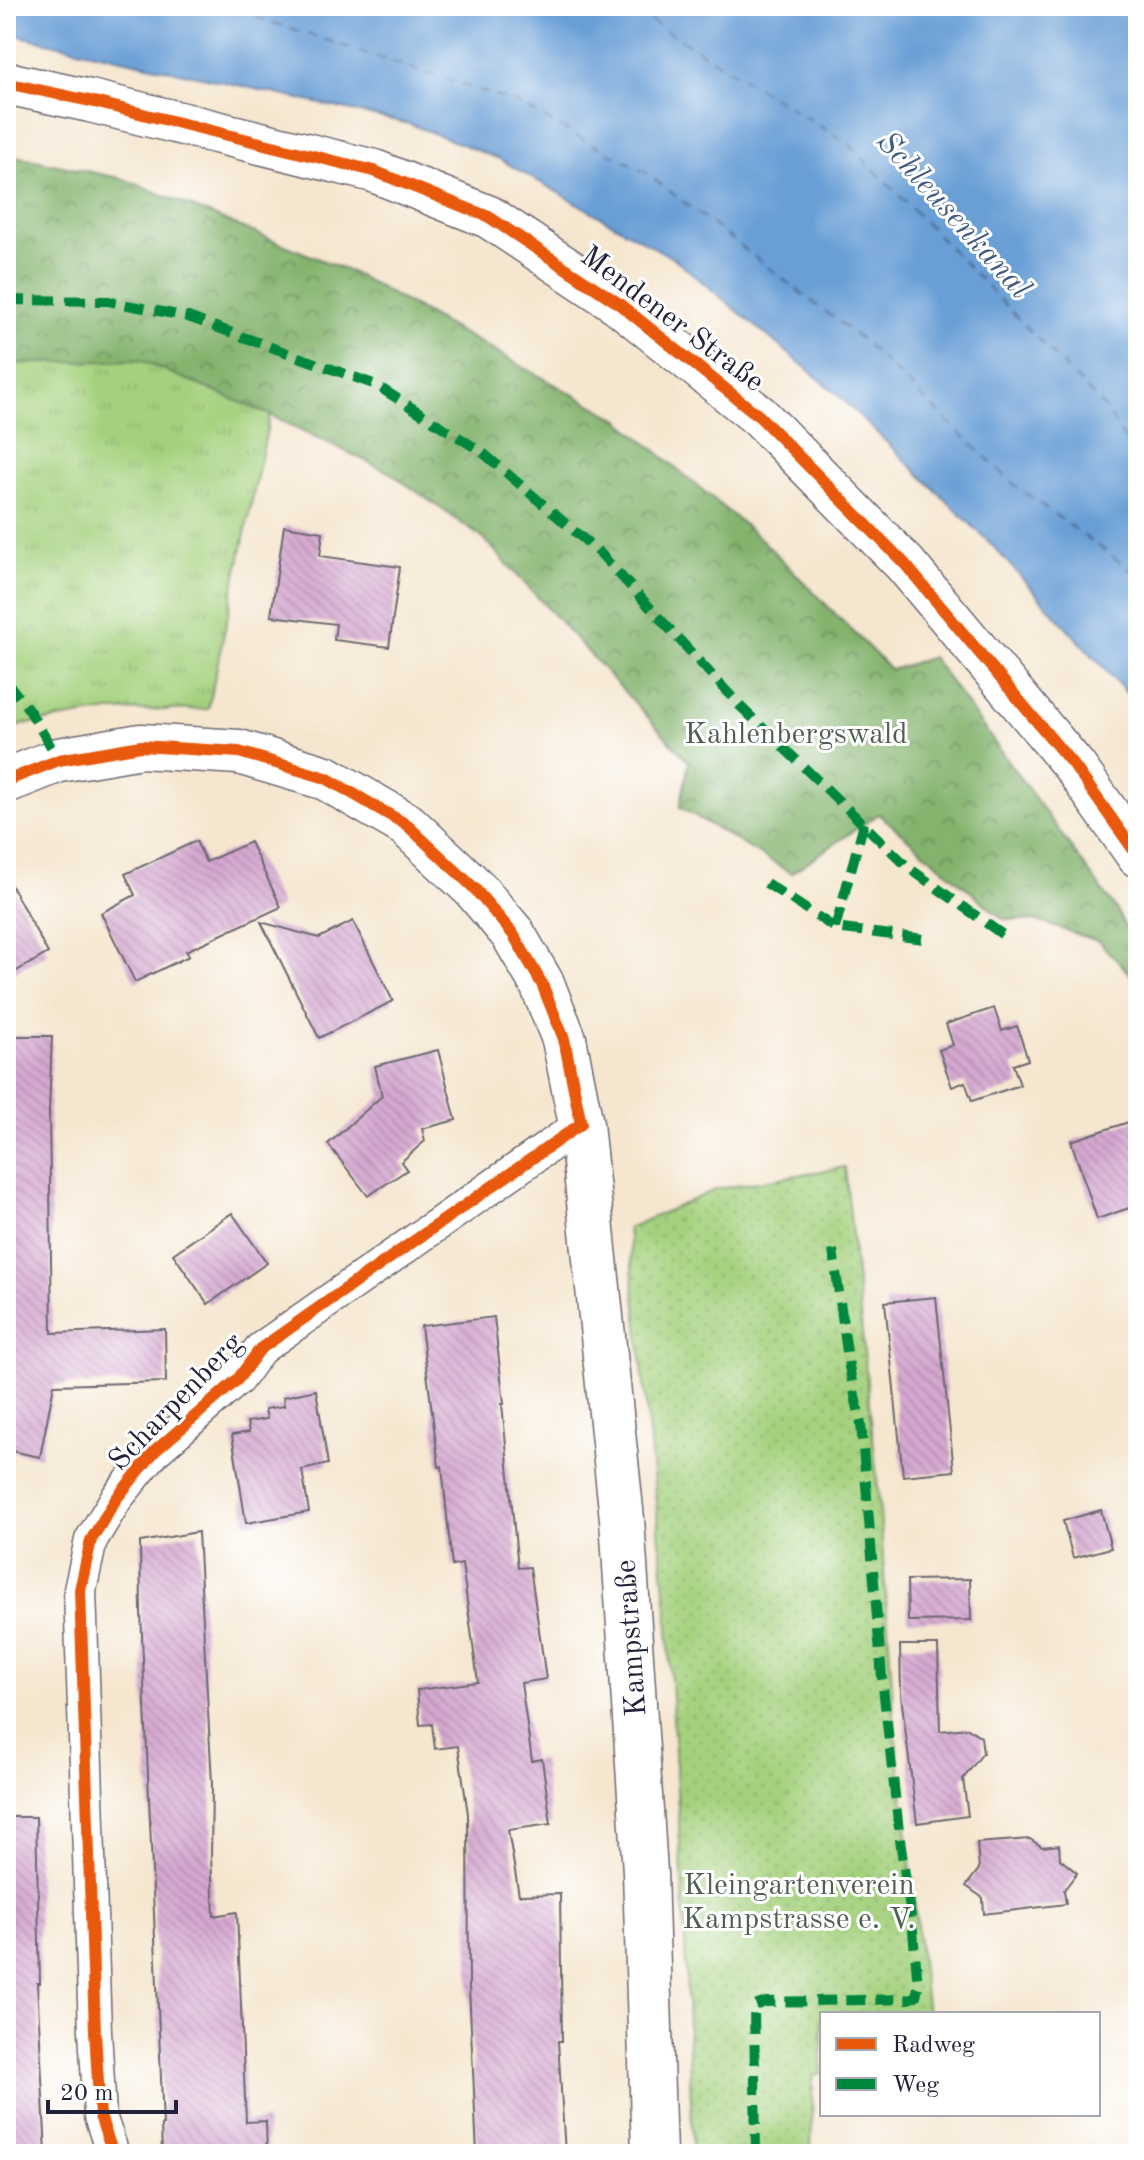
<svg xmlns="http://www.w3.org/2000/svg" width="1144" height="2160" viewBox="0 0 1144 2160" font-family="'Old Standard TT',serif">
	<defs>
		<pattern id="forest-crowns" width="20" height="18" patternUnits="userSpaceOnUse" patternTransform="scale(2)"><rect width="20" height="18" fill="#84b36d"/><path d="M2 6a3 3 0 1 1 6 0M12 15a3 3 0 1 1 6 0" fill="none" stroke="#6c915b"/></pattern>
		<pattern id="park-tufts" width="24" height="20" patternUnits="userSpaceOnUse" patternTransform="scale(2)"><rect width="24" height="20" fill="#a5d17e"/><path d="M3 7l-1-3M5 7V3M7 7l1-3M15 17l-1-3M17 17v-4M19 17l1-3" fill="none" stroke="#8eb36e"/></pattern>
		<pattern id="garden-dots" width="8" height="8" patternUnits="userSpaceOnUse" patternTransform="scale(2)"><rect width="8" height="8" fill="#a5d17e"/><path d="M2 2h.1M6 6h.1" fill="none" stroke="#8eb36e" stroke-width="1.8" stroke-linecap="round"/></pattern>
		<pattern id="building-back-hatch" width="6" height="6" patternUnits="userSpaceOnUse" patternTransform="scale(2)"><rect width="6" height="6" fill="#d4a7cf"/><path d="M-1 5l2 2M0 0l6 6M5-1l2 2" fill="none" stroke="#b68fb3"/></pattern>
	</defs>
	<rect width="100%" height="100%" fill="#fff"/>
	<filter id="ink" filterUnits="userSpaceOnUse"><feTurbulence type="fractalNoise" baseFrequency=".0125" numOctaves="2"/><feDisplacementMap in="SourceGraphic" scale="16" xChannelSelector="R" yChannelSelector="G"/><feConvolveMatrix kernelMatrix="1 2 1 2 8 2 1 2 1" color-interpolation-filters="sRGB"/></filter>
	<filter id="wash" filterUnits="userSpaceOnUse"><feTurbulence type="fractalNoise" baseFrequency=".006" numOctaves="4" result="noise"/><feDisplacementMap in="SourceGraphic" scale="32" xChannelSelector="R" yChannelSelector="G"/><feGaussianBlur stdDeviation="1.8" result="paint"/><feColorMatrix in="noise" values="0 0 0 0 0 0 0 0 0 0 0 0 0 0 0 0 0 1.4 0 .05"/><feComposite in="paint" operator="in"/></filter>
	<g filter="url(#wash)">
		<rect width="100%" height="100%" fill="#f5e6cf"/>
		<polygon fill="url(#forest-crowns)" stroke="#536a54" stroke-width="2" points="6,154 124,179 353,273 618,419 761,539 891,670 932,657 1116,909 1138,952 1138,982 1098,941 1037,921 1003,919 879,814 791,873 680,807 689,762 484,539 389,472 270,415 140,360 6,364"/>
		<polygon fill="url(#park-tufts)" stroke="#647a5c" stroke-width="2" points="140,360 270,415 208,709 109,711 21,725 6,734 6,364"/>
		<polygon fill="url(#garden-dots)" stroke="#647a5c" stroke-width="2" points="845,1167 879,1498 895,1730 927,2014 822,2014 822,2073 813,2075 811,2154 693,2154 683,1895 667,1610 628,1228 717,1189"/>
		<polygon fill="#699fd6" stroke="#466088" stroke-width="2" points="6,6 1138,6 1138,706 991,544 836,393 676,260 499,159 410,124 6,33"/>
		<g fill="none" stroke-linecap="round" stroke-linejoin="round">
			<g stroke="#425a81" stroke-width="2" stroke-dasharray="10 8" stroke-linecap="butt">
				<polyline points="203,6 244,13 514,102 645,172 863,341 1017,487 1138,575"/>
				<polyline points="617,6 648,19 849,144 1105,408 1138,461"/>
			</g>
		</g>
		<g id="blocks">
			<g fill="url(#building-back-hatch)">
				<polygon points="284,526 323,532 320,556 400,567 389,647 334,640 336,624 271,616"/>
				<polygon points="196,841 206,862 250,842 281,907 186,951 189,956 135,982 101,913 135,895 125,874"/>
				<polygon points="6,876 48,953 6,977"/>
				<polygon points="353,921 393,1001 319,1038 261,922 319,938"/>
				<polygon points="994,1008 1002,1031 1017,1026 1028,1060 1013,1065 1020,1085 972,1101 965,1082 952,1087 939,1050 953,1045 946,1024"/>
				<polygon points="6,1036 52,1036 49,1110 52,1333 165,1329 166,1382 54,1385 40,1457 6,1450"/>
				<polygon points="438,1050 456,1120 422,1129 425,1141 401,1162 407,1170 368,1196 328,1144 382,1096 375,1066"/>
				<polygon points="1138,1119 1138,1205 1097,1219 1071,1141"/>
				<polygon points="232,1213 267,1263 208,1304 173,1254"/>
				<polygon points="936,1297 954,1471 903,1476 885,1302"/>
				<polygon points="494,1317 504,1404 502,1404 518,1568 530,1567 546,1679 521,1683 532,1761 542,1759 551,1824 508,1830 519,1895 560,1894 562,2041 558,2041 565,2154 477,2154 469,1987 468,1814 458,1746 435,1749 432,1724 420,1725 417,1690 478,1682 462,1564 452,1566 442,1466 439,1467 421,1326"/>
				<polygon points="316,1390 328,1464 302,1470 309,1512 246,1523 232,1435 249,1432 247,1422 267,1419 265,1409 284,1406 283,1397"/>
				<polygon points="1101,1510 1111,1548 1073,1558 1063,1521"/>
				<polygon points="198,1532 212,1783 211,1858 214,1916 237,1912 246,2122 266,2121 267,2154 162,2154 161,2125 163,2125 141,1612 140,1542"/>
				<polygon points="970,1579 971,1620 908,1621 907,1580"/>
				<polygon points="900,1645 938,1645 940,1731 968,1728 981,1737 983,1753 963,1779 968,1816 917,1823 901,1695"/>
				<polygon points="6,1817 36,1817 40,1983 37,1983 46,2154 6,2154"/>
				<polygon points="1030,1839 1042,1847 1059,1845 1060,1859 1077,1873 1064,1890 1066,1904 984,1914 983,1898 966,1886 979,1869 977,1843"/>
			</g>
		</g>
	</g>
	<g filter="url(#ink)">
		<use href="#blocks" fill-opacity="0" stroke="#6c676f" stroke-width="2"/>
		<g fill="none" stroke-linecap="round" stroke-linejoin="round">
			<g stroke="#6c676f" stroke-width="35">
				<polyline id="minor" points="113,2154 100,2116 95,2031 80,1590 91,1540 116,1499 155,1451 238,1379 260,1349 581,1124"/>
			</g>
			<g stroke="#6c676f" stroke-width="45">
				<polyline id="tertiary" points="6,83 90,101 374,171 489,217 618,303 759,416 905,564 1075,767 1138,856"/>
			</g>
			<g stroke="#6c676f" stroke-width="47">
				<polyline id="secondary" points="6,781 59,760 141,746 239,752 326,778 407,825 474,888 513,934 542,984 564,1039 581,1124 622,1519 645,1872 654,2154"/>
			</g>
			<use href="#minor" stroke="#fff" stroke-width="32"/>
			<use href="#tertiary" stroke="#fff" stroke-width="42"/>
			<use href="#secondary" stroke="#fff" stroke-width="44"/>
			<g stroke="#00873e" stroke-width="10" stroke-dasharray="20 10" stroke-linecap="butt">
				<polyline points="6,300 108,301 188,317 376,385 482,452 600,553 741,707 909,868 1010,940"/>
				<polyline points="6,681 29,710 59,760"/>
				<polyline points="766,883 835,928 924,939"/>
				<polyline points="835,928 864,823"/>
				<polyline points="756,2154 754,2006 766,2002 909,1999 916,1996 918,1987 913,1931 900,1840 882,1678 861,1424 849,1367 833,1250"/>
			</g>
			<g stroke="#fff" stroke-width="17">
				<g id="cycleway">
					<polyline points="6,83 90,101 374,171 489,217 618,303 759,416 905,564 1075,767 1138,856"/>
					<polyline points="6,781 59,760 141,746 239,752 326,778 407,825 474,888 513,934 542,984 564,1039 581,1124 260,1349 238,1379 155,1451 116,1499 91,1540 80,1590 95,2031 100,2116 113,2154"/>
				</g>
			</g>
			<use href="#cycleway" stroke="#e8590c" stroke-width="12"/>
		</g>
	</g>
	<g text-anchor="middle" stroke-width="6" stroke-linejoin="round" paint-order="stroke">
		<g font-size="30" fill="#22223b" stroke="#fff">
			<text transform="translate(673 318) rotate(37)" y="10">Mendener Straße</text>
			<text transform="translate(175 1401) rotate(-46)" y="10">Scharpenberg</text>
			<text transform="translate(630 1638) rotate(-94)" y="10">Kampstraße</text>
		</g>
		<g font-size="30" fill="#505f52" stroke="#fff">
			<text x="796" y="743">Kahlenbergswald</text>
			<text x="799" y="1894">Kleingartenverein<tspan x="799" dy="34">Kampstrasse e. V.</tspan></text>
		</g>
		<g font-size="32" font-style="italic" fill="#425a81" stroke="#fff">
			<text transform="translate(955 214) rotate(48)" y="11">Schleusenkanal</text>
		</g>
	</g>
	<rect width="1144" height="2160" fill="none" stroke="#fff" stroke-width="32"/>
	<rect x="820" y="2012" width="280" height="104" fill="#ffffff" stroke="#a7a7b1" stroke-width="2"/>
	<rect x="836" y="2038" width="40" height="12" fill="#e8590c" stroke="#a7a7b1" stroke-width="2"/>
	<text x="892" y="2052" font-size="24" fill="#22223b">Radweg</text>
	<rect x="836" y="2078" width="40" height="12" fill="#00873e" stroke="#a7a7b1" stroke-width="2"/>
	<text x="892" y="2092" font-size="24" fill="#22223b">Weg</text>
	<path d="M48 2100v12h128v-12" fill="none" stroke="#22223b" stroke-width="4"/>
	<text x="60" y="2100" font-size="24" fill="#22223b" stroke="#ffffff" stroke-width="6" paint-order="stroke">20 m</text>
</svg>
